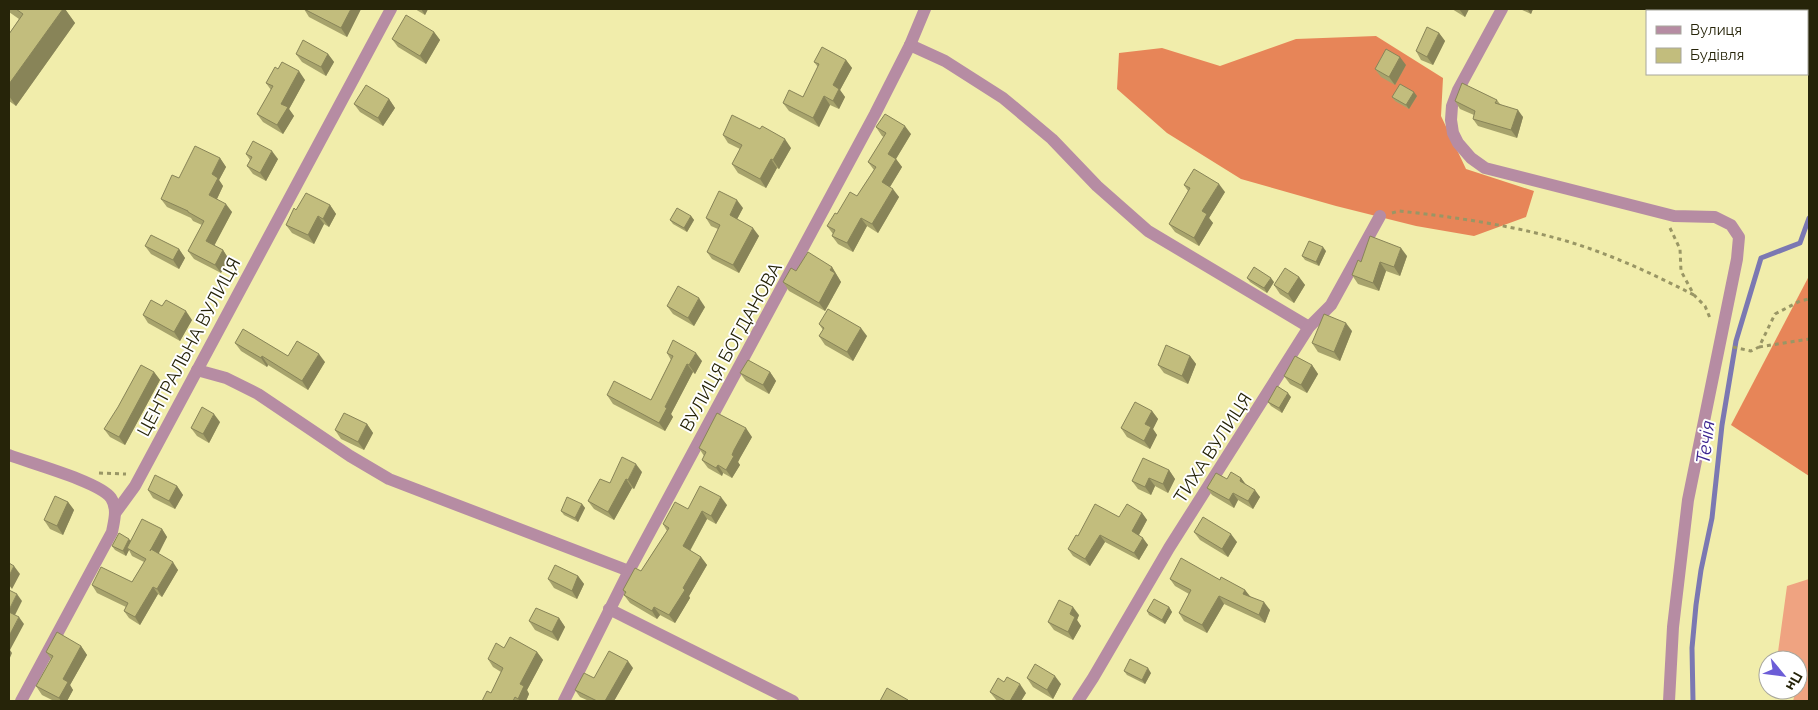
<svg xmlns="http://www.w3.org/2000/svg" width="1818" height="710" viewBox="0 0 1818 710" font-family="Raleway,sans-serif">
	<rect width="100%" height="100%" fill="#f1edab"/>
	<polygon fill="#efa381" points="1809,579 1809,701 1793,701 1796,690 1798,690 1798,660 1782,660 1778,652 1787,586"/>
	<g fill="#e78558">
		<polygon points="1376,36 1443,78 1441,116 1466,169 1534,191 1526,217 1474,236 1416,226 1336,206 1241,179 1167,133 1117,89 1119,53 1162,48 1220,66 1296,39"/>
		<polygon points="1809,276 1809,476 1731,425"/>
	</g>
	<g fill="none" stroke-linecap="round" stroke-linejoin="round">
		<polyline stroke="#7b78b2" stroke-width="5" points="1693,701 1692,648 1696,605 1701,570 1712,518 1722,425 1736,341 1761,258 1800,243 1809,218"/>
		<g stroke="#999665" stroke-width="3" stroke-dasharray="4 4" stroke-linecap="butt">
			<path d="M1392,213L1399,211C1456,217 1524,227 1579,245C1619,258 1657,276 1694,295"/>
			<polyline points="1670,228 1680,249 1681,271 1694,295 1705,306 1710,318"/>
			<polyline points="1733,347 1751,351 1759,347 1775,314 1800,301 1809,299"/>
			<polyline points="1759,347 1809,339"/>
			<polyline points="99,473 126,474"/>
		</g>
		<g stroke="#b68ca3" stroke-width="12">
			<polyline points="1502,9 1458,90 1452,106 1451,120 1453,133 1458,143 1471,158 1485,168 1674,216 1715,217 1731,225 1739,237 1737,259 1688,500 1673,627 1669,701"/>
			<polyline points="910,45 945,61 1003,98 1052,139 1097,186 1148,231 1309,327"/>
			<polyline points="197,370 226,378 258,394 350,456 389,479 629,571"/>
			<polyline points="116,512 135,486 391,9"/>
			<polyline points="609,609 793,701"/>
			<polyline points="564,701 629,571 875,114 910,45 925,9"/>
			<polyline points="1078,701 1093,678 1169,548 1309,327 1331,305 1380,216"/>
		</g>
		<path stroke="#b68ca3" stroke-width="12" d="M9,455C30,463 100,482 111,498C118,509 114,521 112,532L21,701"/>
	</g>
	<g fill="#a7a36c">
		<polygon points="9,9 65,9 75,23 16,106 9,101 9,34 19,19 9,12"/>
		<polygon points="304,9 361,9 347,37 309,17"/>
		<polygon points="415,9 428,9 425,15"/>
		<polygon points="1452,9 1469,9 1465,17"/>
		<polygon points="1520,9 1533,9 1531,14"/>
		<polygon points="434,32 440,40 426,64 398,47 392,39"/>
		<polygon points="1439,33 1445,41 1433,65 1421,60 1416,51"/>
		<polygon points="296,54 328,54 334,62 326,76 302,62"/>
		<polygon points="846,60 852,68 840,90 845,97 839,109 830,105 819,127 789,111 783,103 803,97 818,67 814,62"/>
		<polygon points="1406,65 1395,85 1381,77 1375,69"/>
		<polygon points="278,69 305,80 289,109 294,116 283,134 263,122 257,114 271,90 266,83"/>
		<polygon points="1417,96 1409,109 1395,101 1392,97"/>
		<polygon points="389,99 395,108 383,126 360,112 354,104"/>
		<polygon points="1497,100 1500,104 1523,117 1517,138 1478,126 1473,119 1474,115 1460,109 1455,101"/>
		<polygon points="876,127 911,134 896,159 902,167 890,187 899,197 878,233 867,226 853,252 838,244 832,236 833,234 827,226 857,196 874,170 868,162 884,137 882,136"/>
		<polygon points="723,135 791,148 779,169 777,168 766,188 738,173 732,164 740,149 728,143"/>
		<polygon points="246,154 278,159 266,181 253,174 247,166 250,160"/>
		<polygon points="220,158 226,167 219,180 223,186 217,199 232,212 214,245 223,250 228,258 221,273 194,259 188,251 202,225 193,221 191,218 167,207 161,199 179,178"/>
		<polygon points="1184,185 1225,192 1209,218 1213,223 1199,246 1175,232 1169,224 1188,191"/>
		<polygon points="330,205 336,214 329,227 324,224 314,244 292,233 286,225 296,210"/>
		<polygon points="743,208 737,219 759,236 739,273 712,259 707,252 718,229 711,226 706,218"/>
		<polygon points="691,216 694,220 687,232 673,224 670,220"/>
		<polygon points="145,246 179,249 185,258 179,269 151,254"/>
		<polygon points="1326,251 1319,266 1305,260 1302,256"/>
		<polygon points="1407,256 1400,276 1386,271 1379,291 1358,284 1352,275 1361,262"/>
		<polygon points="832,267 841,282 825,311 789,291 783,282 796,271"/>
		<polygon points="1299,277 1305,285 1294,303 1280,294 1274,285"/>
		<polygon points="1247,278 1274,282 1267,293 1250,282"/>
		<polygon points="162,306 192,320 180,341 148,323 143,315"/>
		<polygon points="667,306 705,307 694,326 673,314"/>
		<polygon points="819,324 867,336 853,361 825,345 819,336 823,330"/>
		<polygon points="1352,331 1340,361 1318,352 1312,343"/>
		<polygon points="235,343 288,356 325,362 308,390 268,365 267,367 241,351"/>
		<polygon points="667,353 702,361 695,374 693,372 671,414 673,417 665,431 613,404 607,395 651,400 671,360"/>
		<polygon points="1190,356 1196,364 1188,384 1164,373 1158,365"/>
		<polygon points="1312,365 1318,374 1307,393 1290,384 1284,376"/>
		<polygon points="154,372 160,380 125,445 110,437 104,429"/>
		<polygon points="770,372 776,381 769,394 746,381 740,373"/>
		<polygon points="1291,397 1282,413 1271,406 1268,402"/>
		<polygon points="1152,411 1158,419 1153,429 1157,435 1150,449 1127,437 1121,428"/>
		<polygon points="220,422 209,443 197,436 191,428"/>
		<polygon points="367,424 373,433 364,450 341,439 335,430"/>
		<polygon points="752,437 740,458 738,462 740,465 732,478 723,473 722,476 708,468 702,460 704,456 699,448"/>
		<polygon points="1169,470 1175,479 1168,493 1155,486 1151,495 1138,489 1132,481"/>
		<polygon points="642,472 634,489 632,488 614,520 594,509 588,501 610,483"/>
		<polygon points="1241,478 1246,485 1260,497 1253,509 1238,500 1234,508 1212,495 1207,488 1227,479"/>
		<polygon points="177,486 183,495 175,509 153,498 148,490"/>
		<polygon points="68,502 74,510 63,535 50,529 44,520"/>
		<polygon points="582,504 585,508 578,522 564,515 561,511"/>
		<polygon points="727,505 716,524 707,519 690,551 701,557 707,565 689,596 690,598 675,623 660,615 657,619 630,603 624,595 625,594 623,590 641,571 667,531 663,524 688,509"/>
		<polygon points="1142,513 1147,520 1139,535 1148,545 1139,560 1105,542 1090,566 1073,556 1068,549 1078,536 1119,517"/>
		<polygon points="162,529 167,537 158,553 178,570 162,597 158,594 140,625 129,618 124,611 126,607 97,593 92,585 132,582 144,562 132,556 129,550 126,556 115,550 112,546 131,540"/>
		<polygon points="1194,532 1237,542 1228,557 1200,540"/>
		<polygon points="578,576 584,584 577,599 554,588 548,579"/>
		<polygon points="1170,579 1220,580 1245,590 1250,596 1270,610 1265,623 1224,604 1207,633 1184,621 1179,613 1189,594 1175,586"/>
		<polygon points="1169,607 1172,612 1165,624 1149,615 1147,611"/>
		<polygon points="1079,615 1077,620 1081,626 1073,640 1054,630 1048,622"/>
		<polygon points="559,618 565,627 558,641 535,630 529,621"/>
		<polygon points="81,646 87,655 70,685 73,690 67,701 54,701 42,695 36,686 51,659 46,652"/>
		<polygon points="504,648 537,652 543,660 527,690 529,694 526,701 482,701 491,693 501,672 493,667 488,659"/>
		<polygon points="633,668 614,701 589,701 580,697 575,690 594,678"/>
		<polygon points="1124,671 1151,673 1145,684 1127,675"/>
		<polygon points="1027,678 1061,684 1053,699 1033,687"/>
		<polygon points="990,692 1026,693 1021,701 997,701"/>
	</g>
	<g fill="#888458">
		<polygon points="63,9 65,9 75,23 16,106 9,96 9,84"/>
		<polygon points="351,9 361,9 347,37 341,28"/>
		<polygon points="421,9 428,9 425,15"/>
		<polygon points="1459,9 1469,9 1465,17"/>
		<polygon points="1527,9 1533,9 1531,14"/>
		<polygon points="434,32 440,40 426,64 420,56"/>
		<polygon points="1439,33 1445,41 1433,65 1427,57"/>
		<polygon points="328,54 334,62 326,76 321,67"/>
		<polygon points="1400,57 1406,65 1395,85 1389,77"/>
		<polygon points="846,60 852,68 840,90 845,97 839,109 833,101 833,85"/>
		<polygon points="299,71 305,80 289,109 294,116 283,134 277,125 281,104"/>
		<polygon points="1414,92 1417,96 1409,109 1406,105"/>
		<polygon points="824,96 830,105 819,127 813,118"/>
		<polygon points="389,99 395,108 383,126 378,118"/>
		<polygon points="1518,110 1523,117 1517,138 1511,130"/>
		<polygon points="905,126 911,134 894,162 888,154"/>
		<polygon points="785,139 791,148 779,169 773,160"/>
		<polygon points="272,151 278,159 266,181 260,173"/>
		<polygon points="220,158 226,167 219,180 223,186 215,203 209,195 212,174"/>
		<polygon points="771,159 777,168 766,188 760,179"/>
		<polygon points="896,159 902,167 888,190 882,182"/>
		<polygon points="1219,184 1225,192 1209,218 1213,223 1199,246 1194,238 1202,211"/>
		<polygon points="893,189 899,197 878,233 872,224"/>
		<polygon points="737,200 743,208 735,223 730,215"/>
		<polygon points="226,204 232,212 212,250 206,241"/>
		<polygon points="330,205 336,214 329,227 323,219"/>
		<polygon points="318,216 324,224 314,244 308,235"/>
		<polygon points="691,216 694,220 687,232 684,228"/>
		<polygon points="861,218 867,226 853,252 847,243"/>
		<polygon points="753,228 759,236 739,273 733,265"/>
		<polygon points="1323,247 1326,251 1319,266 1316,262"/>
		<polygon points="1401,248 1407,256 1400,276 1394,267"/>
		<polygon points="179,249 185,258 179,269 173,260"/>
		<polygon points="223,250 228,258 221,273 215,265"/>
		<polygon points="1380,262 1386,271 1379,291 1373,283"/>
		<polygon points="832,267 841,282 825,311 819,303"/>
		<polygon points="1299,277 1305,285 1294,303 1288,294"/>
		<polygon points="1271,278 1274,282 1267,293 1264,288"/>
		<polygon points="699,298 705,307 694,326 688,318"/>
		<polygon points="186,311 192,320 180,341 174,332"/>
		<polygon points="1346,323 1352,331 1340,361 1334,352"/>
		<polygon points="861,328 867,336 853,361 847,352"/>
		<polygon points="696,353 702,361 695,374 689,365"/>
		<polygon points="319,354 325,362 308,390 302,381"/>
		<polygon points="262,356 268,365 267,367 261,358"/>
		<polygon points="1190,356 1196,364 1188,384 1182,376"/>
		<polygon points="687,364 693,372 671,414 673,417 665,431 659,423 665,407"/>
		<polygon points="1312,365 1318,374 1307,393 1301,385"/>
		<polygon points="154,372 160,380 125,445 119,437"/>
		<polygon points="770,372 776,381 769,394 763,385"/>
		<polygon points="1288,393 1291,397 1282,413 1279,408"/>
		<polygon points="1152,411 1158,419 1153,429 1157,435 1150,449 1144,441 1145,424"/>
		<polygon points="214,414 220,422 209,443 203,434"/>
		<polygon points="367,424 373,433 364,450 358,442"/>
		<polygon points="746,428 752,437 740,458 738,462 740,465 732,478 726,470 734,450"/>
		<polygon points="636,464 642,472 634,489 628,480"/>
		<polygon points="718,465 723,473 722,476 716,468"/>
		<polygon points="1169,470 1175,479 1168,493 1163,484"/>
		<polygon points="1149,478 1155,486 1151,495 1145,487"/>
		<polygon points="1241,478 1247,486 1240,481"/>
		<polygon points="626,479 632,488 614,520 608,512"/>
		<polygon points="177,486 183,495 175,509 169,501"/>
		<polygon points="1255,490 1260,497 1253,509 1248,501"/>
		<polygon points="1233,493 1238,500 1234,508 1229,500"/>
		<polygon points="721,497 727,505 716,524 711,516"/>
		<polygon points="68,502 74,510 63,535 57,526"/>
		<polygon points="582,504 585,508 578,522 575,518"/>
		<polygon points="702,511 707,519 688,554 683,546"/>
		<polygon points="1142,513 1147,520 1137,538 1132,531"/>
		<polygon points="162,529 167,537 156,559 150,551"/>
		<polygon points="1231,534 1237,542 1228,557 1222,549"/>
		<polygon points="1100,535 1105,542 1090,566 1085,559"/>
		<polygon points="1143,538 1148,545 1139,560 1134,553"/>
		<polygon points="129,539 132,543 127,548 129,550 126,556 123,551"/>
		<polygon points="701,557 707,565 689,596 690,598 675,623 669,615 683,588"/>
		<polygon points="173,562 178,570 162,597 157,589"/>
		<polygon points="14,566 20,574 12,589 9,585 9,576"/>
		<polygon points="578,576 584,584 577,599 572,591"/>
		<polygon points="153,587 158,594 140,625 135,617"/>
		<polygon points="1245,590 1251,598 1243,594"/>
		<polygon points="17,594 22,601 13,619 9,613 9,610"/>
		<polygon points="1219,596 1224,604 1207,633 1202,625"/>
		<polygon points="1264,602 1270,610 1265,623 1259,615"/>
		<polygon points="654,607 660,615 657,619 652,611"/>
		<polygon points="1073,607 1079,615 1077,620 1081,626 1073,640 1068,632 1070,614"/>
		<polygon points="1169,607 1172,612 1165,624 1162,620"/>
		<polygon points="19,617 24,624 10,650 12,653 9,660 9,636"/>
		<polygon points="559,618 565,627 558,641 552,632"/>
		<polygon points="81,646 87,655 70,685 73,690 67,701 61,701 59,698 63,679"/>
		<polygon points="537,652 543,660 527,690 529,694 526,701 520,701 518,699 520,684"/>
		<polygon points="628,661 633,668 614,701 605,701"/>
		<polygon points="1148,668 1151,673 1145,684 1142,680"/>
		<polygon points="1055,676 1061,684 1053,699 1047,690"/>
		<polygon points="1020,684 1026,693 1021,701 1010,701"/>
	</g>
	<g fill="#c2bd7d" stroke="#888458">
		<polygon points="16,9 63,9 9,84 9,34 23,14"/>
		<polygon points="304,9 351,9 341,28"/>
		<polygon points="406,15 434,32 420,56 392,39"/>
		<polygon points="1427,27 1439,33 1427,57 1416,51"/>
		<polygon points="303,40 328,54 321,67 296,54"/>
		<polygon points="822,47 846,60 833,85 839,89 833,101 824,96 813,118 783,103 789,90 803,97 819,64 814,62"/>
		<polygon points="1386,49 1400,57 1389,77 1375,69"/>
		<polygon points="282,62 299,71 281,104 288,107 277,125 257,114 273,86 266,83 275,67 278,69"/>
		<polygon points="1462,83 1497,100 1495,103 1518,110 1511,130 1473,119 1475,111 1455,101"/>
		<polygon points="1400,84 1414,92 1406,105 1392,97"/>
		<polygon points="366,85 389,99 378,118 354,104"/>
		<polygon points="885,114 905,126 888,154 896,159 882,182 893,189 872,224 861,218 847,243 832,236 835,230 827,226 835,213 837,214 850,192 857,196 876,167 868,162 886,133 876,127"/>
		<polygon points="732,115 760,129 762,126 785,139 773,160 771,159 760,179 732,164 742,145 723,135"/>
		<polygon points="253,141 272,151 260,173 247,166 252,157 246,154"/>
		<polygon points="195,146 220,158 212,174 218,178 209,195 226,204 206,241 223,250 215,265 188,251 204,221 188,212 188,211 161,199 172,175 179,178"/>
		<polygon points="1194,169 1219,184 1202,211 1207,214 1194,238 1169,224 1190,188 1184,185"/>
		<polygon points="719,191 737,200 730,215 753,228 733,265 707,252 720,225 706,218"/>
		<polygon points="306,193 330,205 323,219 318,216 308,235 286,225 294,208 296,210"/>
		<polygon points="677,208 691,216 684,228 670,220"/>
		<polygon points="151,235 179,249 173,260 145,246"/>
		<polygon points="1370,236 1401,248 1394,267 1380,262 1373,283 1352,275 1358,260 1361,262"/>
		<polygon points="1309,241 1323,247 1316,262 1302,256"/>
		<polygon points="808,252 832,267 830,270 835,273 819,303 783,282 791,268 796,271"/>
		<polygon points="1254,267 1271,278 1264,288 1247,278"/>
		<polygon points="1285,268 1299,277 1288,294 1274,285"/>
		<polygon points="678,286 699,298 688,318 667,306"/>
		<polygon points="151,300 162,306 166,300 186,311 174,332 143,315"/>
		<polygon points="828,309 861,328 847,352 819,336 824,328 819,324"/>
		<polygon points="1324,314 1346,323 1334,352 1312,343"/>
		<polygon points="243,329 288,356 297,341 319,354 302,381 262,356 261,358 235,343"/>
		<polygon points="673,340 696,353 689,365 687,364 665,407 667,408 659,423 607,395 614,381 651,400 673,356 667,353"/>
		<polygon points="1166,345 1190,356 1182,376 1158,365"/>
		<polygon points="1295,356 1312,365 1301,385 1284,376"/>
		<polygon points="748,360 770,372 763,385 740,373"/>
		<polygon points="141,365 154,372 119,437 104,429 118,407"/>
		<polygon points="1277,386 1288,393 1279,408 1268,402"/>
		<polygon points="1135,402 1152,411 1145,424 1151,427 1144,441 1121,428"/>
		<polygon points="202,407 214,414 203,434 191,428"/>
		<polygon points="344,413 367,424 358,442 335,430"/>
		<polygon points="717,413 746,428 734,450 732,455 734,456 726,470 718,465 716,468 702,460 706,452 699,448"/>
		<polygon points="622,457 636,464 628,480 626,479 608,512 588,501 600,479 610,483"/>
		<polygon points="1143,458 1169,470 1163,484 1149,478 1145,487 1132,481"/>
		<polygon points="1231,472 1241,478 1240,481 1255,490 1248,501 1233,493 1229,500 1207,488 1216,473 1227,479"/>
		<polygon points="155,475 177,486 169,501 148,490"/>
		<polygon points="700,486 721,497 711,516 702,511 683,546 701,557 683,588 685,590 669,615 654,607 652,611 624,595 626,592 623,590 635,568 641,571 669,528 663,524 675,502 688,509"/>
		<polygon points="55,496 68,502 57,526 44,520"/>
		<polygon points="567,497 582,504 575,518 561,511"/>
		<polygon points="1095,504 1119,517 1127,504 1142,513 1132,531 1143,538 1134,553 1100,535 1085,559 1068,549 1076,535 1078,536"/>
		<polygon points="1203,517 1231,534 1222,549 1194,532"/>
		<polygon points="142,519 162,529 150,551 151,549 173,562 157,589 153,587 135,617 124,611 128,603 92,585 101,567 132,582 146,559 127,548"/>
		<polygon points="119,533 129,539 123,551 112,546"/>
		<polygon points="1181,558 1220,580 1221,577 1245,590 1243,594 1264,602 1259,615 1219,596 1202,625 1179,613 1191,590 1170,579"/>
		<polygon points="9,563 14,566 9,576"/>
		<polygon points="555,565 578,576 572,591 548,579"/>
		<polygon points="9,590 17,594 9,610"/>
		<polygon points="1154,599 1169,607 1162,620 1147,611"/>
		<polygon points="1059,600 1073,607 1070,614 1075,617 1068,632 1048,622"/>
		<polygon points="536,608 559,618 552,632 529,621"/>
		<polygon points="9,612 19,617 9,636"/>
		<polygon points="57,632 81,646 63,679 68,682 59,698 36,686 53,656 46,652"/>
		<polygon points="510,637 537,652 520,684 524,686 518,699 515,697 513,701 482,701 487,691 491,693 503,668 488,659 496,643 504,648"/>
		<polygon points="609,651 628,661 605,701 597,701 575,690 584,673 594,678"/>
		<polygon points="1130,659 1148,668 1142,680 1124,671"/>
		<polygon points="1035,664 1055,676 1047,690 1027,678"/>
		<polygon points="1007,677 1020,684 1010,701 1006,701 990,692 998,678 1004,682"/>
		<polygon points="887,688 908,700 908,701 880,701"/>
	</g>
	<g text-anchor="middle" stroke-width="4" stroke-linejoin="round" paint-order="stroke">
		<g font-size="18" fill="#262409" stroke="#fff">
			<text transform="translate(189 347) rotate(-62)" y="6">ЦЕНТРАЛЬНА ВУЛИЦЯ</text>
			<text transform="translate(731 347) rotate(-61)" y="6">ВУЛИЦЯ БОГДАНОВА</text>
			<text transform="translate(1213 448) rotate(-57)" y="6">ТИХА ВУЛИЦЯ</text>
		</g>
		<g font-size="19" font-style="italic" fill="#3b248f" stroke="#fff">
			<text transform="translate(1705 442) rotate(-83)" y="7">Течія</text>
		</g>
	</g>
	<rect width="1818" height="710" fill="none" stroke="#262409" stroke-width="20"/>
	<rect x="1646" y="10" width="162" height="65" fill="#ffffff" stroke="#a8a79d"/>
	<rect x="1656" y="26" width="25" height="8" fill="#b68ca3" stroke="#a8a79d"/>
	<text x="1690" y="35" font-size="15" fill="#262409">Вулиця</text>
	<rect x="1656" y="48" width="25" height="15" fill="#c2bd7d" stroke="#a8a79d"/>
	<text x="1690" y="60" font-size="15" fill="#262409">Будівля</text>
	<g transform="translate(1783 675) rotate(119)"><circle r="24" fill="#ffffff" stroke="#a8a79d"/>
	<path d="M0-4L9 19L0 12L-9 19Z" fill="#6c5dd7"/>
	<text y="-8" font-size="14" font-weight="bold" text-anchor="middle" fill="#262409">Пн</text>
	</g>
</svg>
